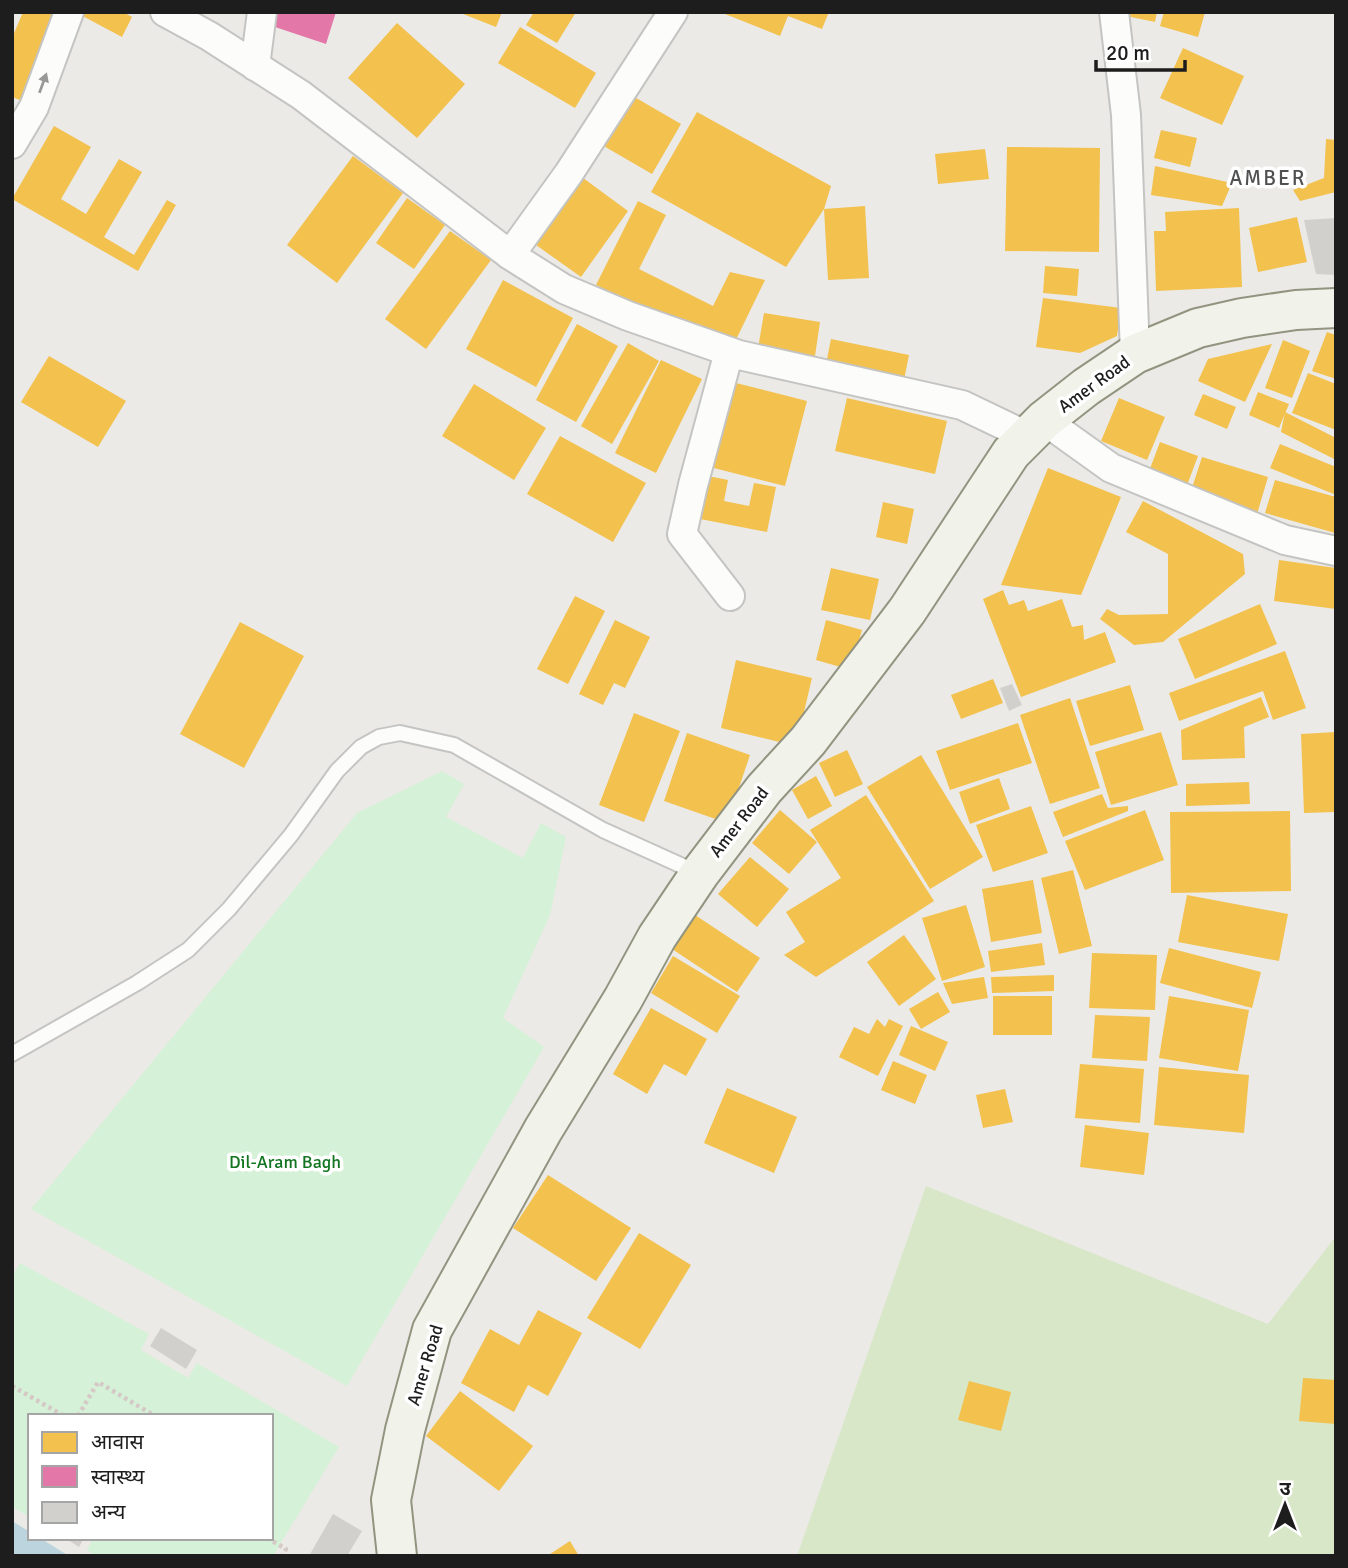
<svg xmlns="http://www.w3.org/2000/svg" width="1348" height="1568" viewBox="0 0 1348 1568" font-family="Signika,'Noto Sans Devanagari',sans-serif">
	<rect width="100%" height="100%" fill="#eceae6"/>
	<polygon fill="#d7e7c7" points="926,1186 1268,1324 1336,1236 1336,1556 797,1556"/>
	<g fill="#d5f1d7">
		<polygon points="442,771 464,784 446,817 523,858 541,823 566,837 550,915 503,1018 544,1047 347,1386 31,1209 357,813"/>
		<polygon points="20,1263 149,1334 141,1350 188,1378 197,1363 339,1447 273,1556 95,1556 87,1550 93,1538 271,1538 271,1416 30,1416 30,1517 12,1507 12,1276"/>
	</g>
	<polygon fill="#bcd4dd" points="12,1521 30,1532 30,1538 40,1538 69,1556 12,1556"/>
	<g fill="#f2c14e">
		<polygon points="23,12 62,12 25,102 12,97 12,38"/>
		<polygon points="75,12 123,12 132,17 122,37"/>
		<polygon points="458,12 502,12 496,27"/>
		<polygon points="534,12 576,12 557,43 526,25"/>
		<polygon points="720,12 829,12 822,29 788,16 780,36"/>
		<polygon points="1127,12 1157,12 1155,22 1126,16"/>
		<polygon points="1164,12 1205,12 1198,37 1160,26"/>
		<polygon points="397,23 465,84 417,138 348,78"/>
		<polygon points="520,27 596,73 575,108 498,63"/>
		<polygon points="1183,48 1244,76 1222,125 1160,98"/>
		<polygon points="631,95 681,124 652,174 602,145"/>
		<polygon points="697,112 831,186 824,209 865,206 869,278 828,280 824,209 786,267 651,192"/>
		<polygon points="54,126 91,147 61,199 86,214 119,159 142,172 104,237 134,255 167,200 176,205 138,271 12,199"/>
		<polygon points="1161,130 1197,138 1190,167 1154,158"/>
		<polygon points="1326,139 1336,140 1336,192 1300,201 1293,190 1324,178"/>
		<polygon points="1007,147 1100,148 1099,252 1005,251"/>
		<polygon points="985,149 989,179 938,184 935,154"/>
		<polygon points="353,156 403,193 337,283 287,245"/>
		<polygon points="1155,166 1232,183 1222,206 1151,195"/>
		<polygon points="579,175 628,211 581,277 529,240"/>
		<polygon points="407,198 445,225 414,269 376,243"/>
		<polygon points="638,201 666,215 639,269 713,306 730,272 765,280 731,350 596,285"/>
		<polygon points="1239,208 1242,287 1156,291 1154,231 1166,231 1165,212"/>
		<polygon points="1297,217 1307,262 1258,272 1249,228"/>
		<polygon points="450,231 491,260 426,349 385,319"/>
		<polygon points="1045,266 1079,269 1077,296 1043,293"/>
		<polygon points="503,280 573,318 536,387 466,349"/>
		<polygon points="1043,298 1121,308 1117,336 1080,353 1036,347"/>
		<polygon points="764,313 820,322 814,363 757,354"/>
		<polygon points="577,324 618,346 576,422 536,400"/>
		<polygon points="1327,332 1336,335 1336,379 1312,371"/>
		<polygon points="831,339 909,355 904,380 826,364"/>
		<polygon points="1283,340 1310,351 1292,398 1265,388"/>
		<polygon points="628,343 659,361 612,444 581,426"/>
		<polygon points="1272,344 1245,402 1198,381 1208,359"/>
		<polygon points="49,356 126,401 98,447 21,402"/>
		<polygon points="661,360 702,379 656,473 615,453"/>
		<polygon points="1308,373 1336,384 1336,430 1292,413"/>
		<polygon points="724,380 807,401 785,486 702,465"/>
		<polygon points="474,384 546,428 514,480 442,436"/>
		<polygon points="1258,392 1289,404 1279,428 1249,415"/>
		<polygon points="1203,394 1236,407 1227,429 1194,415"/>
		<polygon points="847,398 947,421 935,474 835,451"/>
		<polygon points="1119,398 1165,417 1147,460 1101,441"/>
		<polygon points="1285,412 1336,438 1336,460 1281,432"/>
		<polygon points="560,436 646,483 613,542 527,494"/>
		<polygon points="1160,442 1198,456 1186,488 1148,474"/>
		<polygon points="1280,444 1336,467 1336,495 1270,468"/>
		<polygon points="1202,457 1268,477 1257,514 1190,494"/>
		<polygon points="1048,468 1121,497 1081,595 1001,585"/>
		<polygon points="698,474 728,480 724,501 749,506 754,483 776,487 767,532 690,517"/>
		<polygon points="1275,480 1336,497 1335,533 1265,513"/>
		<polygon points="1143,501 1243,554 1245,574 1163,642 1134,645 1100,619 1107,609 1119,615 1168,614 1168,554 1126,532"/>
		<polygon points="883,502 914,509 907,544 876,537"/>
		<polygon points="1279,560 1336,568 1336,609 1274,601"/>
		<polygon points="831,568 879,579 870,620 821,610"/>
		<polygon points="1003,590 1009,605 1024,600 1028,611 1062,599 1072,627 1083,625 1084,640 1105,632 1116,662 1021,697 983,599"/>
		<polygon points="575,596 605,611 568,684 537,669"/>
		<polygon points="1260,604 1277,644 1195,679 1178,639"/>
		<polygon points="615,620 650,637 625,688 614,683 603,705 579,694"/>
		<polygon points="826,620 862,630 851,670 816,660"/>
		<polygon points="240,622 304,656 244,768 180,734"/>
		<polygon points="1285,651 1306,708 1273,720 1263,691 1179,721 1169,693"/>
		<polygon points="736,660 812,678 796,746 721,728"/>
		<polygon points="993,679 1003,703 961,719 951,695"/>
		<polygon points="1130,685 1144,730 1090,746 1076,701"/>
		<polygon points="1261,697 1269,717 1244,727 1245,758 1182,760 1181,730"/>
		<polygon points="1070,698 1100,788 1050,804 1020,715"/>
		<polygon points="634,713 680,731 644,822 599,805"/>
		<polygon points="1018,723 1032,763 950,790 936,751"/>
		<polygon points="1161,732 1178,785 1111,805 1095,752"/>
		<polygon points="1336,732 1336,812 1304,813 1301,734"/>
		<polygon points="687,733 750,755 727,823 664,801"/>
		<polygon points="847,750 863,784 835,797 819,763"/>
		<polygon points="921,755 983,857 930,889 867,787"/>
		<polygon points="816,776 832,806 808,819 792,790"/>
		<polygon points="999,778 1010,809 970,824 959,792"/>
		<polygon points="1249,782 1250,804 1186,806 1186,784"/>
		<polygon points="1102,794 1108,808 1128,806 1128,811 1063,837 1053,812"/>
		<polygon points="866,795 934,901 816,977 784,955 805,942 786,912 841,878 810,830"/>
		<polygon points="1031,806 1048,853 993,872 976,825"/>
		<polygon points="780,810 817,842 789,874 752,843"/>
		<polygon points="1145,810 1164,860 1085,890 1065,841"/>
		<polygon points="1290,811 1291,891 1171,893 1170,812"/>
		<polygon points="750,857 789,889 757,927 718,894"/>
		<polygon points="1073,870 1092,946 1059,954 1041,878"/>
		<polygon points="1033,880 1042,933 991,942 982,889"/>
		<polygon points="1187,895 1288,914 1279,961 1178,942"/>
		<polygon points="966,905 985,967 942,981 922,918"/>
		<polygon points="695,915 760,958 737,992 672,949"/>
		<polygon points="904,935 936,979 899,1006 867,962"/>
		<polygon points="1042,943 1045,965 991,972 988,951"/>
		<polygon points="1169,948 1261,972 1252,1008 1160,983"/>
		<polygon points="1092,953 1157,955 1155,1010 1089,1008"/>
		<polygon points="673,956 740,996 717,1033 651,993"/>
		<polygon points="1054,975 1054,991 992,993 991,977"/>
		<polygon points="984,977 988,998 952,1004 943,983"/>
		<polygon points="938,992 950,1012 921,1029 909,1009"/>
		<rect x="993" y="996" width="59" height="39"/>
		<polygon points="1169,996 1249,1010 1238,1071 1159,1058"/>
		<polygon points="651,1008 707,1039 686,1076 664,1064 647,1094 613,1074"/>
		<polygon points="1095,1015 1150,1017 1147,1061 1092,1058"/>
		<polygon points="877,1019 885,1027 889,1019 903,1026 878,1076 839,1057 854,1027 869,1034"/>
		<polygon points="911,1026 948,1042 935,1071 899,1055"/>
		<polygon points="893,1061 927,1075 915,1104 881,1090"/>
		<polygon points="1080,1064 1144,1069 1140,1123 1075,1118"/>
		<polygon points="1159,1067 1249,1075 1244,1133 1154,1125"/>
		<polygon points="727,1088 797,1117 774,1173 704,1143"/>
		<polygon points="1005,1089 1013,1122 983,1128 976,1095"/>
		<polygon points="1085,1125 1149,1133 1144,1175 1080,1167"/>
		<polygon points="548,1175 631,1228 596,1281 513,1228"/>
		<polygon points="639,1233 691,1265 640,1349 587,1318"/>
		<polygon points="538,1310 582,1333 548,1396 528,1385 514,1412 461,1383 490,1329 519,1345"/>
		<polygon points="1303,1378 1336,1380 1336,1424 1299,1421"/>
		<polygon points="969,1381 1011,1392 1001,1431 958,1420"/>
		<polygon points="460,1391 533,1446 499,1491 426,1436"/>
		<polygon points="570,1541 579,1556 547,1556"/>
	</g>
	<polygon fill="#e377a8" points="273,12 336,12 326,44 269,25"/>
	<g fill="#d2d0cd">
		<polygon points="1336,218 1336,275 1316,274 1304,220"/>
		<polygon points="1012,684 1022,705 1009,711 1000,688"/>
		<polygon points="161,1328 197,1350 186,1369 150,1346"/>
		<polygon points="333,1514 362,1531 347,1556 309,1556"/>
		<polygon points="65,1538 84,1538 79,1547"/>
	</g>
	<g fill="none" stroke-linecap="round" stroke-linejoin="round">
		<g stroke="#c4c4c2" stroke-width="18">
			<polyline id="service" points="12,1054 137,983 188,950 229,909 291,835 337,771 361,747 379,737 400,733 454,745 603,830 698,873"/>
		</g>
		<g stroke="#c4c4c2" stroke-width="32">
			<g id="minor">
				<polyline points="165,12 209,36 301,95 510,255 564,289 628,316 739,355 962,405 1027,436"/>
				<polyline points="1114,12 1126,115 1135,354"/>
				<polyline points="255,66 262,12"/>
				<polyline points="12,144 34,107 69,12"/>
				<polyline points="510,255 569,173 673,12"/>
				<polyline points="729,352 693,485 682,534 730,596"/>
				<polyline points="1044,420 1111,468 1285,540 1336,551"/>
			</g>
		</g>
		<g stroke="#929480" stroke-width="42">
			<polyline id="secondary" points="397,1556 391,1500 405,1430 432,1330 543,1130 623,999 657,937 700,873 764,789 808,741 907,611 1011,453 1044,420 1086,387 1135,354 1198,328 1242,318 1296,310 1336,308"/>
		</g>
		<g stroke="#d5c9c6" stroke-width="4.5" stroke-dasharray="3.5 3.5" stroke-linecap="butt">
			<polyline points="12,1386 64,1416"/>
			<polyline points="78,1416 98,1382 155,1416"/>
			<polyline points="267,1538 286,1549 282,1556"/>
		</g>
		<use href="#service" stroke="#fcfcfb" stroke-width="14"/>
		<use href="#minor" stroke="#fcfcfb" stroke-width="28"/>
		<use href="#secondary" stroke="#f1f2ea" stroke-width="38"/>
	</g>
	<defs><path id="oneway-solid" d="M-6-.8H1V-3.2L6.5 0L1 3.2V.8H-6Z" transform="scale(1.75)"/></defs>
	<use fill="#989897" href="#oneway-solid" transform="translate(43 83) rotate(-70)"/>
	<g text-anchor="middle" stroke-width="7" stroke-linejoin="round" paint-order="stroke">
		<g font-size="18" fill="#1d1d1d" stroke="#fff">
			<text transform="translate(1094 384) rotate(-36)" y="6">Amer Road</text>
			<text transform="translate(739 822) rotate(-52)" y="6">Amer Road</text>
			<text transform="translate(425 1365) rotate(-73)" y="6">Amer Road</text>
		</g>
		<g font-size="18" fill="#127521" stroke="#fff">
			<text x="285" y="1168">Dil-Aram Bagh</text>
		</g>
		<g font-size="21" letter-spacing="2" fill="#505050" stroke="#fff">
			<text x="1268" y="185">AMBER</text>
		</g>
	</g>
	<rect width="1348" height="1568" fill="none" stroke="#1d1d1d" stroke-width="28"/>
	<rect x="28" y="1414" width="245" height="126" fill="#ffffff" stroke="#a5a5a5" stroke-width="2"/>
	<rect x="42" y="1432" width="35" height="21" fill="#f2c14e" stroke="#a5a5a5" stroke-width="2"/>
	<text x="91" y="1449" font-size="21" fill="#1d1d1d">आवास</text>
	<rect x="42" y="1466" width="35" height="21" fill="#e377a8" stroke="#a5a5a5" stroke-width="2"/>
	<text x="91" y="1484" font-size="21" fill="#1d1d1d">स्वास्थ्य</text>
	<rect x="42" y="1502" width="35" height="21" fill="#d2d0cd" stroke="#a5a5a5" stroke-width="2"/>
	<text x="91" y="1519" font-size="21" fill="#1d1d1d">अन्य</text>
	<g transform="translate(1285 1505)" stroke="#ffffff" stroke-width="5" paint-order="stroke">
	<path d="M0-5L12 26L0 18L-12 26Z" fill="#1d1d1d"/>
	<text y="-10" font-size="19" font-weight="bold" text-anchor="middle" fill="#1d1d1d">उ</text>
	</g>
	<path d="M1096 60v10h89v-10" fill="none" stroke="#1d1d1d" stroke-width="3.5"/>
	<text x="1106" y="60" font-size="21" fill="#1d1d1d" stroke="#ffffff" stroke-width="5" paint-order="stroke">20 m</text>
</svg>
